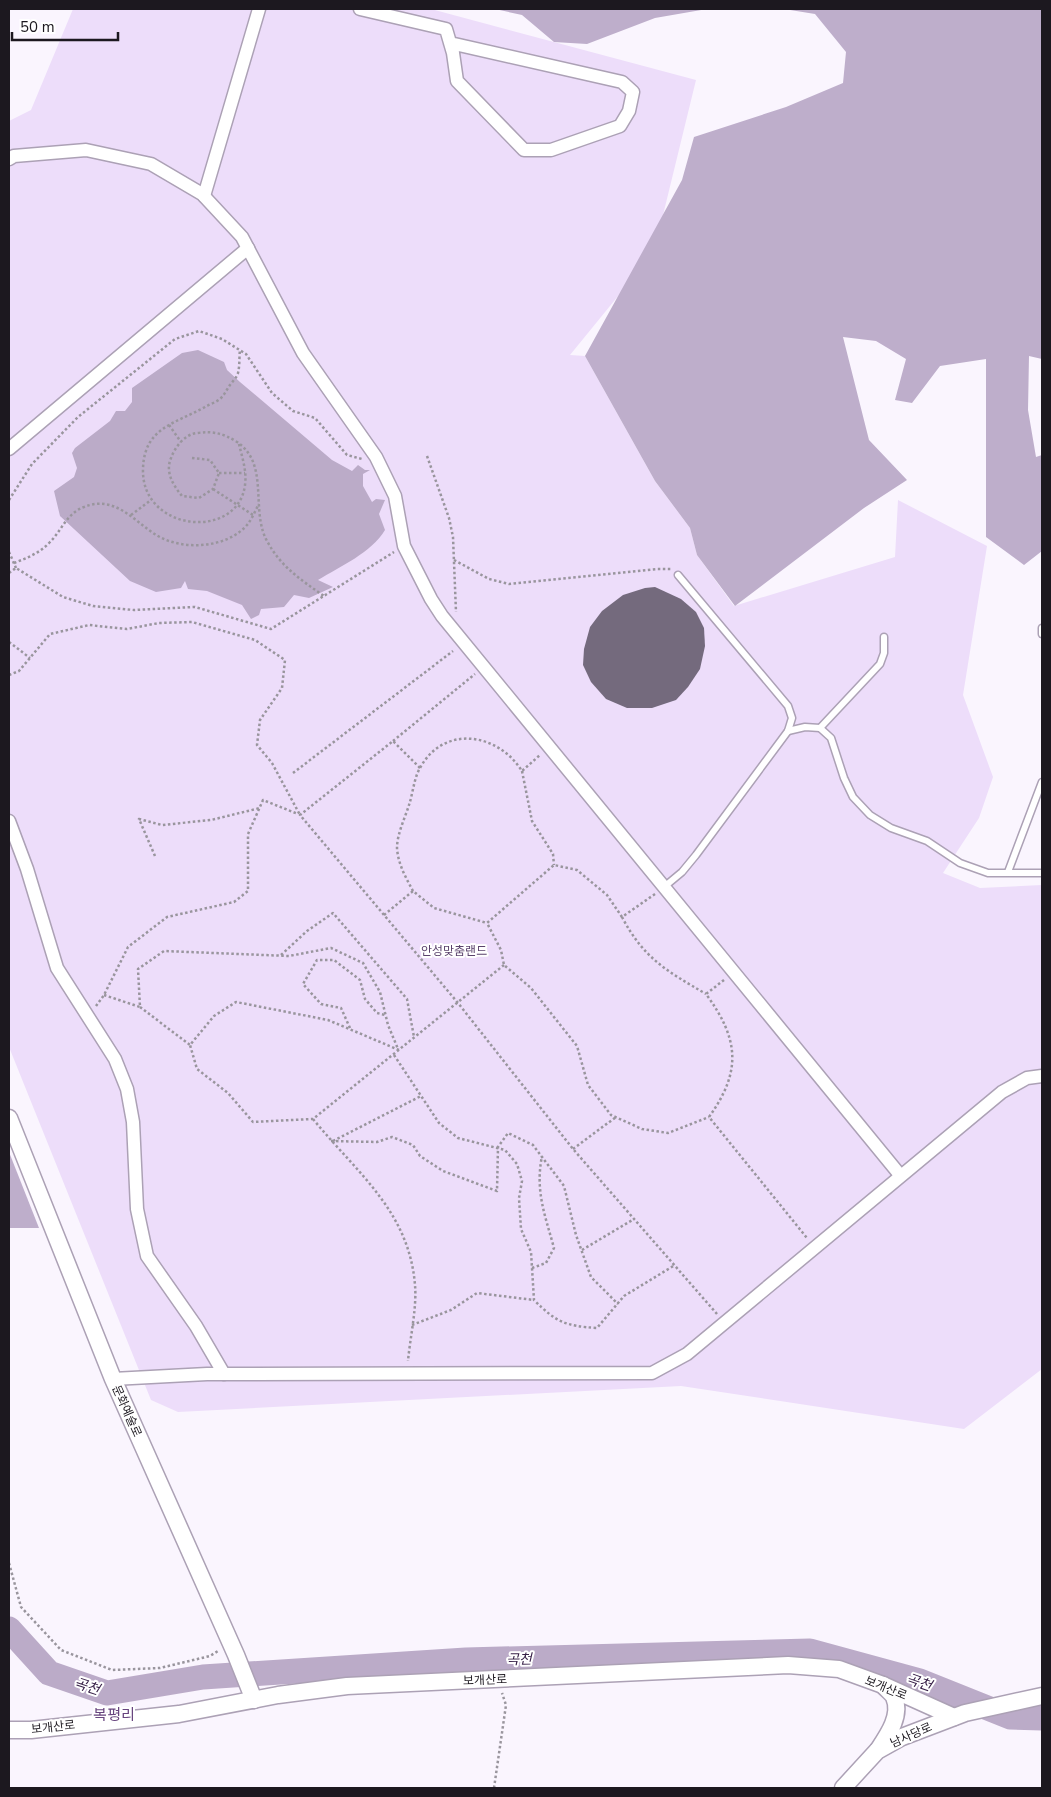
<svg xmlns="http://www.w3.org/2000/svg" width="1051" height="1797" viewBox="0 0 1051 1797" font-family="'Nunito Sans','Noto Sans KR',sans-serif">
	<rect width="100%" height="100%" fill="#faf5fe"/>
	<polygon fill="#edddfa" points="73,9 431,9 696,80 654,252 570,355 585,356 655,481 690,528 697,555 734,606 895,557 898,500 987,546 963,695 993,777 979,818 943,873 980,888 1042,885 1042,1369 964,1429 681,1386 178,1412 151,1400 9,1047 9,121 31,110"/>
	<g fill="#beaecb">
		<polygon points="495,9 494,9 707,9 655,18 587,44 554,42 522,15"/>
		<polygon points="784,9 1042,9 1042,359 1029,356 1028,410 1036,457 1042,455 1042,551 1024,565 986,537 986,359 940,366 912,403 895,400 906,359 876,341 843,337 869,440 907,480 864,508 735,606 697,555 690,528 655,481 585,356 682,180 694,137 786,107 843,83 846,52 815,14"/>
		<polygon points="9,1152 39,1228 9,1228"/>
	</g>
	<path fill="#bbabc8" d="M198,350L224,362L227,370L240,382L332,460L352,471L358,465L365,470H370L363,474V486L372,502L376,499L385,500L379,514L385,530C371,553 341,566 318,580L333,587L309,598L294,595L284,607L261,609L259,615L251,619L242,605L207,591L188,589L185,581L181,588L156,592L130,581L60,516L54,491L74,477L77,468L72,453L75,448L110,421L116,411H125L132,402V388L182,353Z"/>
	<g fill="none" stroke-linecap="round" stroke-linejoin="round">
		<polyline stroke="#bbabc8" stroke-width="25" points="9,1629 49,1673 107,1693 203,1677 466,1660 810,1651 920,1681 1010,1717 1042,1718"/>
	</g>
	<polygon fill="#746a7d" points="655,587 681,599 696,612 704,628 705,646 700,669 688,687 676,700 652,708 627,708 606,699 591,682 583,665 584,649 590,627 602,611 623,595 645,588"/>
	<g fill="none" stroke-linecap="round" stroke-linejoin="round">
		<g stroke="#aca1b5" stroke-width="9">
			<g id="service">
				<polyline points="1042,628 1042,634"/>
				<polyline points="820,728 880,664 884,653 884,637"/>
				<polyline points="788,731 805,727 820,728 831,738 844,778 853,797 870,815 891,828 927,841 960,863 988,873 1042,873"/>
				<polyline points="1008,872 1042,782"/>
				<polyline points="664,887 682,872 696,855 788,731 792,718 788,706 678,575"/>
			</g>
		</g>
		<g stroke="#aca1b5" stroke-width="15">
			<g id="minor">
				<polyline points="360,9 446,29 453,53 457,81 524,150 551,150 620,126 629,111 633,92 622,82 450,43"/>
				<polyline points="9,159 14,156 86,150 151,164 202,194 242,237 303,353 376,457 395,496 404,546 431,599 442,616 900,1175"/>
				<polyline points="204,196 259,9"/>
				<polyline points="9,449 248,248"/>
				<polyline points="9,821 27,869 57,968 115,1059 127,1089 133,1122 137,1209 147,1256 196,1326 224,1374"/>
				<polyline points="113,1379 207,1374 652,1373 687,1354 1002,1092 1027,1078 1042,1076"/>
			</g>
		</g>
		<g stroke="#aca1b5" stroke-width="19">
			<g id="tertiary">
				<polyline points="9,1118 113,1379 236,1655 254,1700"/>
				<polyline points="9,1730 31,1730 179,1714 278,1695 347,1686 788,1665 839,1669 883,1685 954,1717"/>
				<path d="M878,1750C888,1735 902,1715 894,1697C892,1693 886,1689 883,1685"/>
				<polyline points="843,1788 877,1751 902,1737 965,1713 1042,1696"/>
			</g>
		</g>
		<g stroke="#99959d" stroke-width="2.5" stroke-dasharray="2.5 2.5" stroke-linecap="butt">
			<polyline points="169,425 181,442"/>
			<path d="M239,444C242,457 247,471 245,485C238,541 141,532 143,469C144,428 174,424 205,407C210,404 217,402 221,398C225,394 227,389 230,385C233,381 237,377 238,373C240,365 239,357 240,350"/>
			<polyline points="427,456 449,518 453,537 456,612"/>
			<path d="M192,458L210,460L219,473L213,489L199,498L182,496C173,485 165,472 171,458C175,447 185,434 197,433C213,431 223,433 237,442C270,464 250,510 267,541C281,567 301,580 324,596"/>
			<polyline points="219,473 245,473"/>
			<polyline points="213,489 253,515"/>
			<polyline points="9,500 32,464 78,417 175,339 199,331 222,339 246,354 272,393 293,411 315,418 347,455 362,459"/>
			<polyline points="131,515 151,500"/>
			<polyline points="9,552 16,568"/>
			<polyline points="454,560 489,579 509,584 657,569 671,569"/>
			<path d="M14,563C27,558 40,553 50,542C62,530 67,513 84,507C116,494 135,523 158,536C184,551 227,548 247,525C252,519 255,511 259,504"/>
			<polyline points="9,573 16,568 63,597 93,606 134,610 195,607 271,629 394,552"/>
			<polyline points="9,642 30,658"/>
			<polyline points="9,675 19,671 50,634 89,625 127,629 159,623 192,622 255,640 285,660 282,688 260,720 257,745 272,763 300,815"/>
			<polyline points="393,741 475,674"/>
			<polyline points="420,768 393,741 300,815 458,1003 573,1149 717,1314"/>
			<polyline points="522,771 532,821 553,854 554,865"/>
			<polyline points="293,773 453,651"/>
			<polyline points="155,856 139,819 162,825 211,820 260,808"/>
			<path d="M413,891C406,878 398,864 397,848C397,834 405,818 409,805C413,793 414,778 420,768C444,724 498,733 522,771L540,755"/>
			<path d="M655,894L622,917C644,959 667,971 706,994"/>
			<polyline points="384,915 413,891 434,908 487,923"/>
			<polyline points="622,917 607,895 577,870 554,865 487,923 501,950 504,965 531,988 577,1046 588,1085 611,1115 642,1129 668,1133 709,1117"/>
			<polyline points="281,955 307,931 333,913 407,999 414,1037"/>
			<path d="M724,980L706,994C739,1039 742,1071 709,1117L807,1238"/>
			<polyline points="104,995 140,1007 138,969 164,951 289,956 331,948 363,963 380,992 388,1025 398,1049"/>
			<polyline points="96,1006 104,995 128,947 167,917 234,902 248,891 248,834 263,800 298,814"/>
			<polyline points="140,1007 190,1045"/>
			<polyline points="350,1028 341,1008 321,1004 303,984 317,960 334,960 360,980 365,999 377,1013 385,1015"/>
			<polyline points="399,1050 328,1020 236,1002 214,1016 190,1045 197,1069 228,1093 253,1122 313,1119 504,965"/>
			<path d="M394,1055L439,1123L458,1138L505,1150L517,1164L522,1181L519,1198L521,1229L531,1252L534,1300C556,1322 565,1326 597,1328L624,1296L675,1265"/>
			<path d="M313,1119C357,1173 409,1211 415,1285C417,1308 410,1338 408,1361"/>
			<polyline points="331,1141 377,1142 392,1137 413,1145 420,1156 443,1171 497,1191 498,1147 508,1133 533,1145 564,1186 576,1235 591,1277 618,1304"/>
			<polyline points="333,1141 421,1096"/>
			<polyline points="573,1149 616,1117"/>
			<polyline points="582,1250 634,1219"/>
			<path d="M532,1268L546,1263L554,1248C545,1215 535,1191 542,1156"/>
			<polyline points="412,1325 451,1310 477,1293 534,1300"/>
			<polyline points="9,1563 21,1607 61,1650 112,1670 160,1668 210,1656 218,1651"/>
			<polyline points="494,1788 506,1705 502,1693"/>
		</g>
		<use href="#service" stroke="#fff" stroke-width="6"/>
		<use href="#minor" stroke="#fff" stroke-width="12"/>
		<use href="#tertiary" stroke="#fff" stroke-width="16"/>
	</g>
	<g text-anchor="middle" stroke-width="4" stroke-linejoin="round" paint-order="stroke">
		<g font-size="12" fill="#5a426c" stroke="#fff">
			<text x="454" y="955">안성맞춤랜드</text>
		</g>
		<g font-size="12" fill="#1c181f" stroke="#fff">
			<text transform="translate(127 1411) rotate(66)" y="4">문화예술로</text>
			<text transform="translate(485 1680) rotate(-2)" y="4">보개산로</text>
			<text transform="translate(886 1688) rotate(22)" y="4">보개산로</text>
			<text transform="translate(53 1727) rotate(-6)" y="4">보개산로</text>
			<text transform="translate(911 1735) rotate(-24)" y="4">남사당로</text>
		</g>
		<g font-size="14" font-style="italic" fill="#372047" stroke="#fff">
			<text transform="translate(519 1659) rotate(-1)" y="5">곡천</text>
			<text transform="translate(919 1682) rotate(19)" y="5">곡천</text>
			<text transform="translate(87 1686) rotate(18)" y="5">곡천</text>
		</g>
		<g font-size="15" fill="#67447e" stroke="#fff">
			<text x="114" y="1720">복평리</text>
		</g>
	</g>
	<rect width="1051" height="1797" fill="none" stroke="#1c181f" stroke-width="20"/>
	<path d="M12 32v8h106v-8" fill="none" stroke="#1c181f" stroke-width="2.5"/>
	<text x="20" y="32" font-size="15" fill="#1c181f" stroke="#ffffff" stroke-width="4" paint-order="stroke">50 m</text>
</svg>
